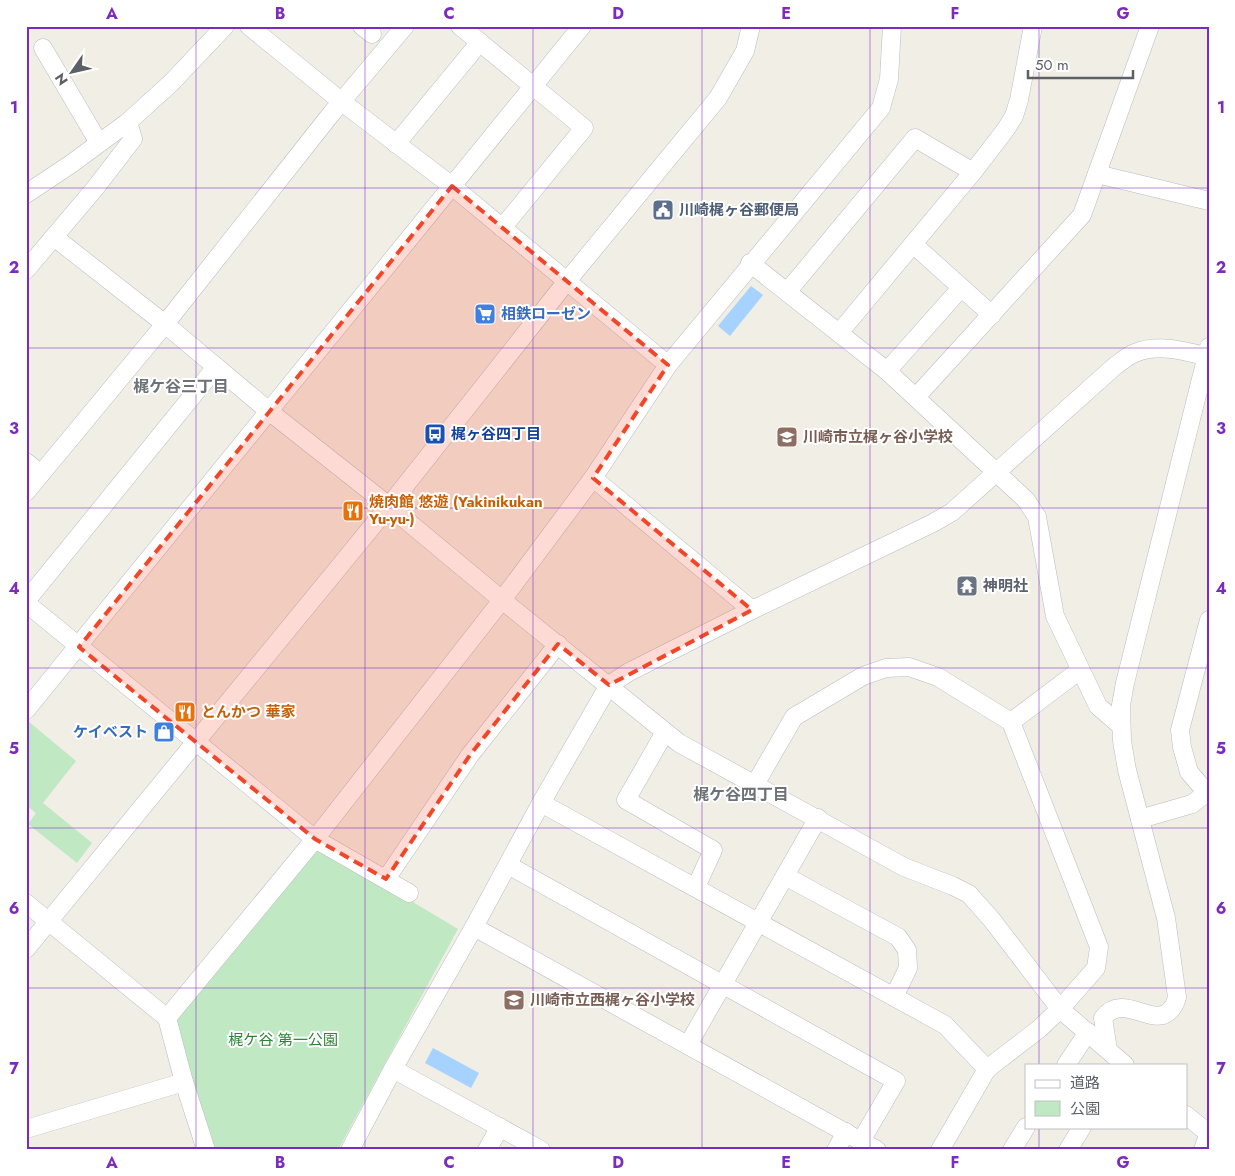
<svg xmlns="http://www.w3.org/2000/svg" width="1235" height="1176" viewBox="0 0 1235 1176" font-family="Jost,'Noto Sans JP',sans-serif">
	<rect width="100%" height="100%" fill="#f0eee5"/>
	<g fill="#c0e9c3">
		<polygon points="28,721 76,761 43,803 92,843 77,863 28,824 36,813 26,805 26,724"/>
		<polygon points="324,849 458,929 338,1150 213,1150 167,1018 313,851"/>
	</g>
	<g fill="#a6d2ff">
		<polygon points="751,286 763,295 730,336 718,326"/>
		<polygon points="433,1048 479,1073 471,1088 425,1063"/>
	</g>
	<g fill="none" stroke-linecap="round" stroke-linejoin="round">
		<g stroke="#b9bcc1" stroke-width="19">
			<g id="minor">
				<polyline points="249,26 342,102 452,186 668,365"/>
				<polyline points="362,26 372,34"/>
				<polyline points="460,26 584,128 502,228"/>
				<polyline points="43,48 99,143"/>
				<polyline points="396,144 480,42"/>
				<polyline points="1097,174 1209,201"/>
				<polyline points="26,194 71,164 128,122 171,83 225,26"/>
				<polyline points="54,237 165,324 270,412 389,506 502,600 679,743 904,867 953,886 969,894 992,920 1060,1009 1125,1065"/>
				<polyline points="913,244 992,315"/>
				<polyline points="750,263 887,371 1026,500 1037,517 1055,616 1098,706 1121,726"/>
				<polyline points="26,270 96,187 133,139 128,122"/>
				<polyline points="787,292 915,138 973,172"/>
				<polyline points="839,333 973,172 1006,129 1014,116 1019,100 1033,26"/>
				<polyline points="887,371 961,288"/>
				<polyline points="916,397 1082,215 1150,26"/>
				<polyline points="26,462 41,474"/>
				<polyline points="593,478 752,610"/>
				<polyline points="26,492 165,324 331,114 405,26"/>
				<polyline points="26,601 216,367"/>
				<polyline points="26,603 315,839 409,893"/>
				<polyline points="26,710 582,26"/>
				<polyline points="1011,722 1080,670"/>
				<polyline points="665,732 626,800 713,850 696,887"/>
				<polyline points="754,786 794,717 863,676 886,668 909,667 938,677 1011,722 1099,947 1096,968 1060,1009 1039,1029 987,1069 940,1150"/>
				<polyline points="1207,793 1189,772 1182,747 1180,730 1209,620"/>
				<polyline points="541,803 945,1025 987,1069"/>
				<polyline points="1140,819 1192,804 1209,791"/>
				<polyline points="508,865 896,1081 861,1141"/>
				<polyline points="785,876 898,937 907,950 908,968 894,997"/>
				<polyline points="386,879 470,755 558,644"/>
				<polyline points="26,903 167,1018 184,1082 206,1150"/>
				<polyline points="474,927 877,1150"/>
				<polyline points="26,949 389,506 567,281 718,98 745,51 751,26"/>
				<polyline points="167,1018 315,839 502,600 593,478 668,365 881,108 889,79 892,26"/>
				<polyline points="688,1045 818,818"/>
				<path d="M1108,1050L1103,1018C1124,990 1155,1032 1172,1008C1175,1005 1176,1001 1177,997L1166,918L1127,770L1122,741L1121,705L1125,683L1209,347"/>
				<polyline points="1066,1065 1088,1032"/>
				<polyline points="393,1069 541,1150"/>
				<polyline points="1186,1115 1208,1133"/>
				<polyline points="26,1129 184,1082"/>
				<path d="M350,1150L393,1069L474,927L541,803L609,685L629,672L752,610L933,523L952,512L1115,366C1121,362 1127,356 1135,353C1158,343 1185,351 1209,357"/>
				<polyline points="487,1150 500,1127"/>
				<polyline points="836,1150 846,1132"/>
				<polyline points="1012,1150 1026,1127"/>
				<polyline points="1068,1150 1082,1127"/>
				<polyline points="1203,1150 1209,1132"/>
			</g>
		</g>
		<use href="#minor" stroke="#fff" stroke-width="18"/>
	</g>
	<path fill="#f34628" fill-opacity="0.2" stroke="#f34628" stroke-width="4" stroke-dasharray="10 6" stroke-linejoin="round" d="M452,186L668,365L593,478L752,610L609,685L558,644L470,755L386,879L315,839L79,647Z"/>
	<path fill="none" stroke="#7b2cbf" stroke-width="1" stroke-opacity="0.55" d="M196,26V1150M365,26V1150M533,26V1150M702,26V1150M870,26V1150M1039,26V1065M26,188H1209M26,348H1209M26,508H1209M26,668H1209M26,828H1209M26,988H1209M1039,1127V1150"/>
	<defs>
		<g id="civic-square" transform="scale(1.125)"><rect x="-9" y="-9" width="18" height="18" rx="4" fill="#5c6f8a" stroke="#fff"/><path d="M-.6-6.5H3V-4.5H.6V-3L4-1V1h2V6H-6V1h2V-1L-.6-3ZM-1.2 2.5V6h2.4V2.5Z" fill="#fff"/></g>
		<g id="supermarket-square" transform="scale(1.125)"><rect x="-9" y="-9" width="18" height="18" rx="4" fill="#3f7fe0" stroke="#fff"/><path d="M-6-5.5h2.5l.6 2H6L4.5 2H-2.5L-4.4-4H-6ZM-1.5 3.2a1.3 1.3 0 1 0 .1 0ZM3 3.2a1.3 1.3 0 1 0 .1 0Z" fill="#fff"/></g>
		<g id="bus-square" transform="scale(1.125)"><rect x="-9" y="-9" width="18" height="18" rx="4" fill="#1a4fb4" stroke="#fff"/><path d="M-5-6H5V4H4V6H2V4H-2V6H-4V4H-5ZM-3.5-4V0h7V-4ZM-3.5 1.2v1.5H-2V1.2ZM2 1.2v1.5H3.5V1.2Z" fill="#fff"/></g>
		<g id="school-square" transform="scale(1.125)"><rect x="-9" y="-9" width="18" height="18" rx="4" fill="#8d6e63" stroke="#fff"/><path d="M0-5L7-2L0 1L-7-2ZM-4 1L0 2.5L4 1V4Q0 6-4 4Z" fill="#fff"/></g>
		<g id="restaurant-square" transform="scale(1.125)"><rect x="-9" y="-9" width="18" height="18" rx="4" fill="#e8710a" stroke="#fff"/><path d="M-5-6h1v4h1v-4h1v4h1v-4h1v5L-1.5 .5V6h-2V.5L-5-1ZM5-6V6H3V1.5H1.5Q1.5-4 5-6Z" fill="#fff"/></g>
		<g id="temple-square" transform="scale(1.125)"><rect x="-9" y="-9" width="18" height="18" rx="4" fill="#6b7280" stroke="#fff"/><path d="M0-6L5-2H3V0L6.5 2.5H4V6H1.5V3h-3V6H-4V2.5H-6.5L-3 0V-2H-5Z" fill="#fff"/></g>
		<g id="shop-square" transform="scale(1.125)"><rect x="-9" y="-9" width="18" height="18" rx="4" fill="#3f7fe0" stroke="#fff"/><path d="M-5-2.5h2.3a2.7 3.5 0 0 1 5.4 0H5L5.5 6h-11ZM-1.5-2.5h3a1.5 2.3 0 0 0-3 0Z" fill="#fff"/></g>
	</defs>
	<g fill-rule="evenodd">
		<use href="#civic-square" x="663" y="210"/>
		<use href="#supermarket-square" x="485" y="314"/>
		<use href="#bus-square" x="435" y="434"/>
		<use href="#school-square" x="787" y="437"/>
		<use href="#restaurant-square" x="353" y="511"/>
		<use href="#temple-square" x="967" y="586"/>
		<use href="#restaurant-square" x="185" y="712"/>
		<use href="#shop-square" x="164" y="732"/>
		<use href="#school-square" x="514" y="1000"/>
	</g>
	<g text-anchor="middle" stroke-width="4" stroke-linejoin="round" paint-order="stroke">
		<g font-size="15" font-weight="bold" fill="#4e5e75" stroke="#fff" text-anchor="start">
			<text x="679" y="215">川崎梶ヶ谷郵便局</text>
		</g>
		<g font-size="15" font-weight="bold" fill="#366cbe" stroke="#fff" text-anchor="start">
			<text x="501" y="319">相鉄ローゼン</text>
			<text x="148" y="737" text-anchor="end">ケイベスト</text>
		</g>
		<g font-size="15" font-weight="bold" fill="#164399" stroke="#fff" text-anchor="start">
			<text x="451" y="439">梶ヶ谷四丁目</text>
		</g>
		<g font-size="15" font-weight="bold" fill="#785e54" stroke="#fff" text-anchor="start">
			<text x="803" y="442">川崎市立梶ヶ谷小学校</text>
			<text x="530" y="1005">川崎市立西梶ヶ谷小学校</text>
		</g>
		<g font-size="15" font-weight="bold" fill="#c56008" stroke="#fff" text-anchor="start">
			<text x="369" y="507">焼肉館 悠遊 (Yakinikukan<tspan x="369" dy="17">Yu-yu-)</tspan></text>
			<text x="201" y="717">とんかつ 華家</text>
		</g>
		<g font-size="15" font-weight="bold" fill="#5b616d" stroke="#fff" text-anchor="start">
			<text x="983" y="591">神明社</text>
		</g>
		<g font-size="15" fill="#308239" stroke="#fff">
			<text x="283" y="1045">梶ケ谷 第一公園</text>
		</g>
		<g font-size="16" font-weight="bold" fill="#6d7278" stroke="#fff">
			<text x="181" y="392">梶ケ谷三丁目</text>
			<text x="741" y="800">梶ケ谷四丁目</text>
		</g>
	</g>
	<rect width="1235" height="1176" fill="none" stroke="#ffffff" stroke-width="55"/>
	<rect x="1025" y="1064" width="162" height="65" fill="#ffffff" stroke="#bebfc2"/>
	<rect x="1035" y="1080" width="25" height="8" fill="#ffffff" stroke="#bebfc2"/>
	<text x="1070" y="1088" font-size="15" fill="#5c6066">道路</text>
	<rect x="1035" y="1101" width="25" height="15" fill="#c0e9c3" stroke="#bebfc2"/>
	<text x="1070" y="1114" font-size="15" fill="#5c6066">公園</text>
	<g transform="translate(72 72) rotate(236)" stroke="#ffffff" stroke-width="4" paint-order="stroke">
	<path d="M0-4L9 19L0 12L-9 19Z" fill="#5c6066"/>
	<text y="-8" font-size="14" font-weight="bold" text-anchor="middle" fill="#5c6066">N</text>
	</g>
	<path d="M1028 70v8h105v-8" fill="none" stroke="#5c6066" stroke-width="2.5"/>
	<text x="1035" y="70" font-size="15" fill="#5c6066" stroke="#ffffff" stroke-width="4" paint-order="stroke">50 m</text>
	<rect x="28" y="28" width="1180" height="1120" fill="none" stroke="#7b2cbf" stroke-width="2"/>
	<g font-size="16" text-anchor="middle" font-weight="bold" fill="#7b2cbf">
		<text x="112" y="19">A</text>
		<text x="280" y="19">B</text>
		<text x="449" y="19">C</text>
		<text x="618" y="19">D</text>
		<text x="786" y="19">E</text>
		<text x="955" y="19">F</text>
		<text x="1123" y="19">G</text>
		<text x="14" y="113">1</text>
		<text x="1221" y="113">1</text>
		<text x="14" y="273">2</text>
		<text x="1221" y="273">2</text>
		<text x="14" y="434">3</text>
		<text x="1221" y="434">3</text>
		<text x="14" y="594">4</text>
		<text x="1221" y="594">4</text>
		<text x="14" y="754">5</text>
		<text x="1221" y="754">5</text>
		<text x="14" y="914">6</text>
		<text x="1221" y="914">6</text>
		<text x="14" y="1074">7</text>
		<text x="1221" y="1074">7</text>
		<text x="112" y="1168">A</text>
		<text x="280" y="1168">B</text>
		<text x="449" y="1168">C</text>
		<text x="618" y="1168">D</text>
		<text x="786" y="1168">E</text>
		<text x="955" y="1168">F</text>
		<text x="1123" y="1168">G</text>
	</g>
</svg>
